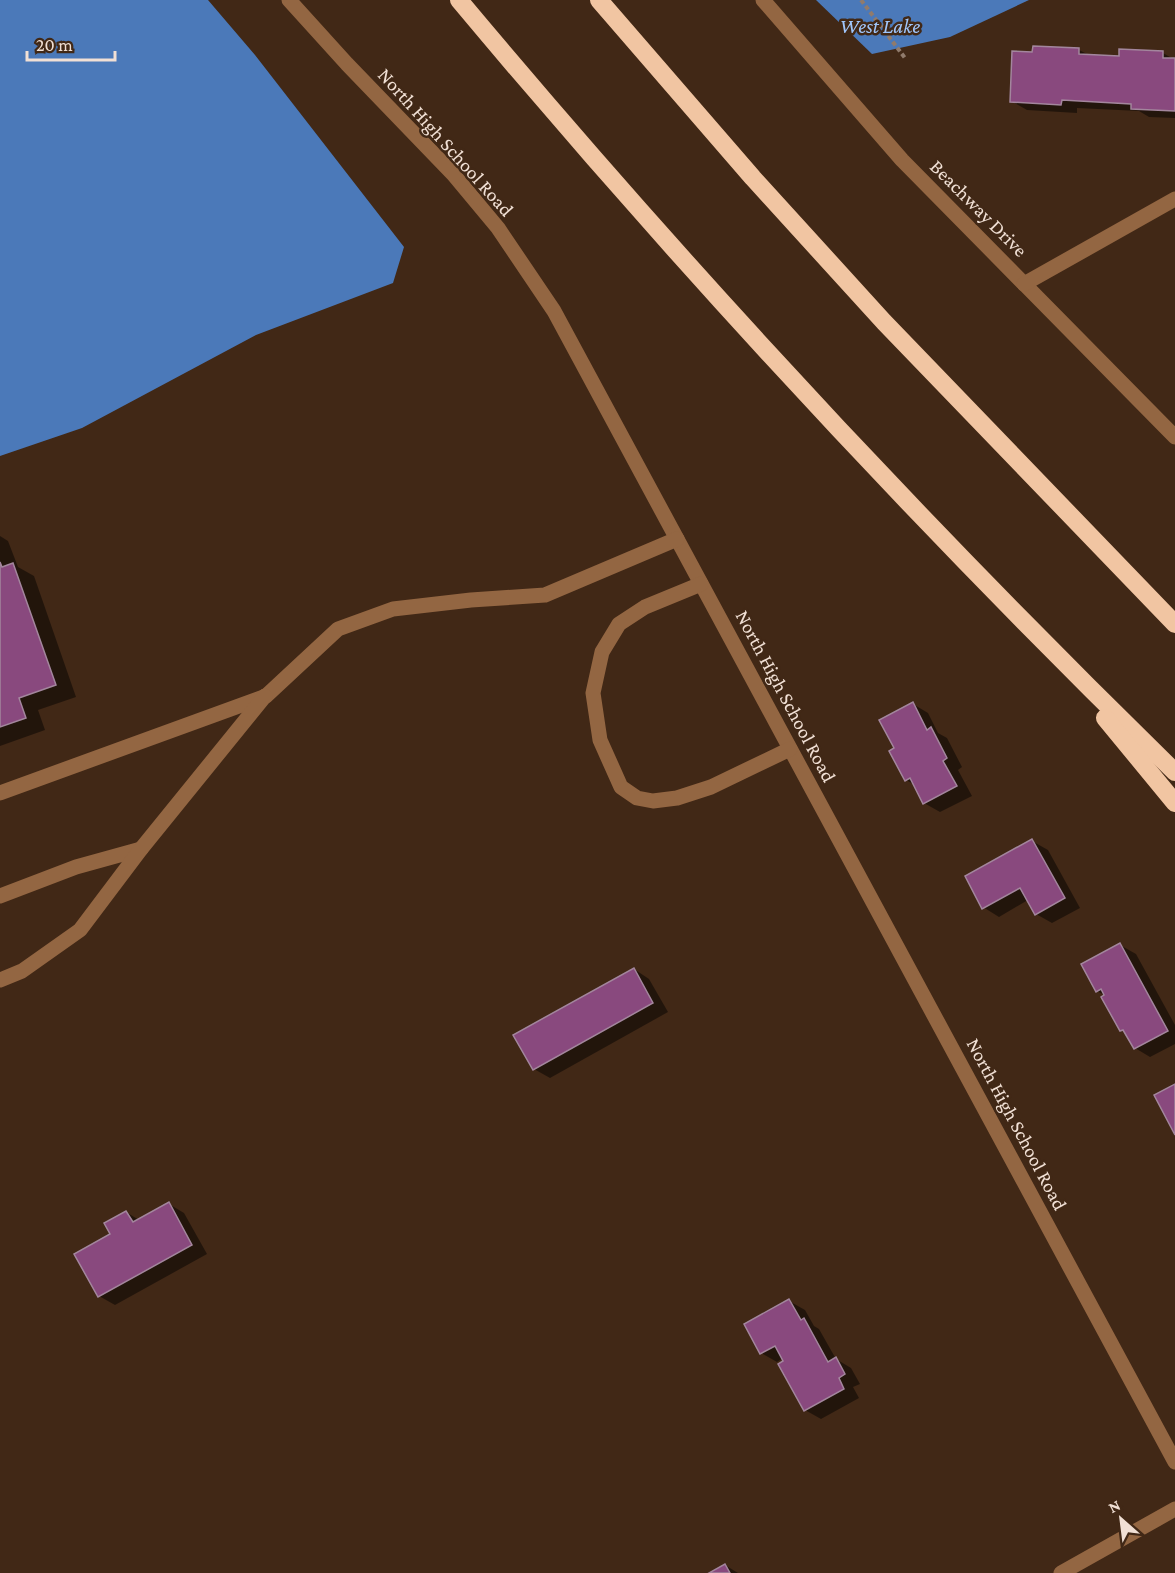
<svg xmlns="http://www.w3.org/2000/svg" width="1175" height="1573" viewBox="0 0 1175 1573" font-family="'Crimson Pro',serif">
	<rect width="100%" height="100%" fill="#412816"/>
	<g fill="#4b79b9">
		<polygon points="0,0 208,0 255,55 404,247 393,283 256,335 82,428 0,456"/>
		<polygon points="816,0 1029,0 950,37 872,54"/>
	</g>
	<g fill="#0007">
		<polygon points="1079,50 1091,56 1120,58 1163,53 1175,60 1175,118 1149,117 1139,111 1077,108 1077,113 1027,110 1011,101 1034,54"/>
		<polygon points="0,536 8,541 18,567 34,576 76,697 38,710 45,730 0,746"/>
		<polygon points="913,704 928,713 938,733 947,738 962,767 958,770 972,796 940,812 924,803 915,785 906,780 896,748"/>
		<polygon points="1032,841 1048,850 1080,908 1052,923 1036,914 1028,900 999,917 983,907"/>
		<polygon points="1120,945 1136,954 1175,1025 1175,1044 1150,1057 1135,1048 1127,1033 1121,1030 1106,996 1097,991"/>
		<polygon points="634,969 649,979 668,1012 550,1078 534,1069"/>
		<polygon points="169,1204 184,1213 207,1254 115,1305 99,1296 112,1235 126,1212 139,1220"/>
		<polygon points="789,1301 805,1310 814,1326 819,1329 836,1359 851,1368 860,1384 853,1387 859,1398 821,1419 805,1410 783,1358 777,1362 761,1353"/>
		<polygon points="725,1565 738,1573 711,1573"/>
	</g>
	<g fill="#89497e" stroke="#a3869d" stroke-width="1.5">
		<polygon points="1033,46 1079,48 1079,54 1119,56 1119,49 1163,51 1163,58 1175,58 1175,111 1131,109 1131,104 1062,100 1061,105 1010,102 1012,51 1032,52"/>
		<polygon points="0,562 2,567 13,563 56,685 19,698 26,718 0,727"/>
		<polygon points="913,702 927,730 931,727 947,758 943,761 957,786 923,804 910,778 905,781 889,751 894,748 879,720"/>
		<polygon points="1032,839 1065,898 1035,915 1020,888 982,909 965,876"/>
		<polygon points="1120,943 1168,1031 1134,1049 1123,1030 1120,1031 1101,997 1104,995 1101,989 1096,992 1081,964"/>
		<polygon points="634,968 653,1003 533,1070 513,1035"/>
		<polygon points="1175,1084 1175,1135 1154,1095"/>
		<polygon points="169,1202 192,1245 98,1297 74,1254 110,1234 104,1223 126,1211 133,1222"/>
		<polygon points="789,1299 801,1320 804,1318 828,1362 836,1357 845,1374 839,1378 844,1389 804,1411 778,1364 783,1361 775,1346 760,1354 744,1324"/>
		<polygon points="725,1564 730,1573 709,1573"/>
	</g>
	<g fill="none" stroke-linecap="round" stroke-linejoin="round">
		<polyline stroke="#907b6c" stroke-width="4" stroke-dasharray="4.5 3" stroke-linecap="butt" points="861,0 905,58"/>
		<g stroke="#936642" stroke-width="15">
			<polyline points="289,0 347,64 453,174 498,228 554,311 1175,1462"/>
			<polyline points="763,0 902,160 1175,437"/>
			<polyline points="1024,284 1175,199"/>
			<polyline points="701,584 645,607 619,624 602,652 593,693 600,740 621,787 637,798 653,801 677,798 711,787 790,749"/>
			<polyline points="0,793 266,696 338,629 393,609 471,600 545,595 677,539"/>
			<polyline points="0,896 76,867 141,849"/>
			<polyline points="0,980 22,971 80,930 141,849 265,696"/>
			<polyline points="1061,1573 1175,1509"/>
		</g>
		<g stroke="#f1c5a2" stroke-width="18">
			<path d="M459,0C684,269 924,527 1175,772"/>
			<polyline points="599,0 753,178 884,322 1175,624"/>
			<polyline points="1105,718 1175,803"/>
		</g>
	</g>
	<g text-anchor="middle" stroke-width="5" stroke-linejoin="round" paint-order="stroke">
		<g font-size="20" fill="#f1e0d5" stroke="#412816">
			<text transform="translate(446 142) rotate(48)" y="7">North High School Road</text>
			<text transform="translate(979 208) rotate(45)" y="7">Beachway Drive</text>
			<text transform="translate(786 696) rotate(62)" y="7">North High School Road</text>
			<text transform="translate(1017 1124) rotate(62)" y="7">North High School Road</text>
		</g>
		<g font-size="21" font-style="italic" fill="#a0c6fb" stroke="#412816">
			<text x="880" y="33">West Lake</text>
		</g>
	</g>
	<g transform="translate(1121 1519) rotate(332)" stroke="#412816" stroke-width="4.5" paint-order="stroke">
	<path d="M0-4.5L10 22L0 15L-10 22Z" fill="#f1e0d5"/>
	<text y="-9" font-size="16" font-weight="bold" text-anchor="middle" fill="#f1e0d5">N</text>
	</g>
	<path d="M27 51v9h88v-9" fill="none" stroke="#f1e0d5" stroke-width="3"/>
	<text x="36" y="51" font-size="18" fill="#f1e0d5" stroke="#412816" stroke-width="4.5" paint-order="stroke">20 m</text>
</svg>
